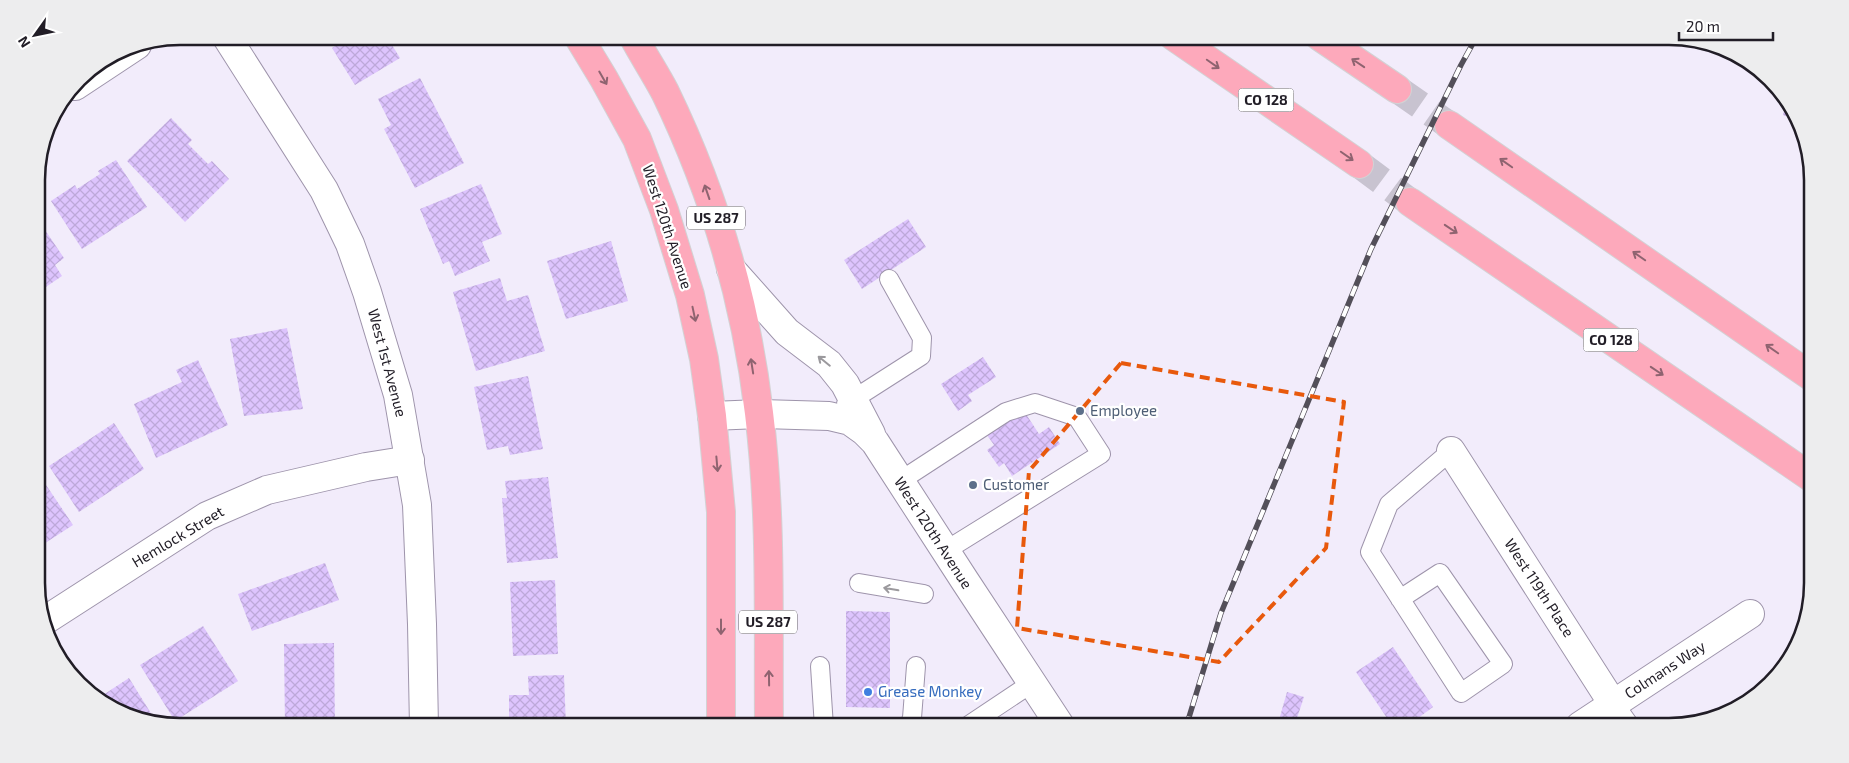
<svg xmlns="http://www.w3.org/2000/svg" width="1849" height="763" viewBox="0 0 1849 763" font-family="'Exo 2',sans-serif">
	<defs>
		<pattern id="building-cross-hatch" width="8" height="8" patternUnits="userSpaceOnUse" patternTransform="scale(1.25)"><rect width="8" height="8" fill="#ddc4fd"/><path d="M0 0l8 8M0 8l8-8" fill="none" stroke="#bda8d9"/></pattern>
	</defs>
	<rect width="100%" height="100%" fill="#f2ecfb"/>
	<g fill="url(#building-cross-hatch)">
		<polygon points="331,36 395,36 389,40 400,58 355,85 332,48 337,45"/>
		<polygon points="431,36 448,36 436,44"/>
		<polygon points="420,78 464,163 415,188 384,129 391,125 378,99"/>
		<polygon points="1786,104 1792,118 1783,115"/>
		<polygon points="171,118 192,140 188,144 208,164 212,161 229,179 185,222 127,161"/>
		<polygon points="116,160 147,207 82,249 51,201 75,185 77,189 100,174 98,171"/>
		<polygon points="481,184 502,234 482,242 490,261 455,276 449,261 443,264 420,209"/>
		<polygon points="908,219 926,247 862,289 844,260"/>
		<polygon points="41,224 64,258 55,265 62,276 37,293 37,227"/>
		<polygon points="611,241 628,301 566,319 547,261"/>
		<polygon points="500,278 507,301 528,295 545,351 476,371 453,292"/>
		<polygon points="287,328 303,409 244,416 230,339"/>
		<polygon points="983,357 996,377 968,395 972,401 958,411 941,384"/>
		<polygon points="198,360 228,425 156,458 134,404 182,382 176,370"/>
		<polygon points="528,376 543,449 510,455 508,446 487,450 474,387"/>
		<polygon points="1024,411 1039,434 1049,427 1060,444 1012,476 1004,463 999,467 987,450 994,445 987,435"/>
		<polygon points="114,423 144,469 79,512 49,466"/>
		<polygon points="38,473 73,525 39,547 38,480"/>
		<polygon points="548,477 558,558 507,563 502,498 507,498 505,481"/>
		<polygon points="325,563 339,600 252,631 238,594"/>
		<polygon points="555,580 558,654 513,656 510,582"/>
		<polygon points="846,611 890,612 890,708 846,707"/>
		<polygon points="203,626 238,681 175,721 140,665"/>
		<polygon points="334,643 335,727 285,727 284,644"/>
		<polygon points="1393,647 1433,707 1406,727 1393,727 1356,672"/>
		<polygon points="564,675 566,727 521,727 521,721 509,721 509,695 529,695 528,676"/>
		<polygon points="129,678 157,723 133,719 100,697"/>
		<polygon points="1287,692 1304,697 1294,727 1277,727"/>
	</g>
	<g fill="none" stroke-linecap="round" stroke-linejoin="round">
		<g stroke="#c8c3d0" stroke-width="28" stroke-dasharray="28 14" stroke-linecap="butt">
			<polyline points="1397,89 1449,125"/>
			<polyline points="1359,164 1410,202"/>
		</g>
		<g stroke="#9e94ab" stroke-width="20">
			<g id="lane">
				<polyline points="846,404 921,356 922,338 889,279"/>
				<polyline points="900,481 1006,412 1035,403 1077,417 1101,454 945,551"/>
				<polyline points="859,583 924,594"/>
				<polyline points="1400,599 1440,573 1503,664 1461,693 1370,552 1389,504 1451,451"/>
				<polyline points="820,666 824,727"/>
				<polyline points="908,727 912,718 916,666"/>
				<polyline points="966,727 1032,683"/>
			</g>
		</g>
		<g stroke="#9e94ab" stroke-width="30">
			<g id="street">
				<polyline points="226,36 324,190 350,244 367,292 398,395 417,505 422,624 424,727"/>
				<polyline points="75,86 137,45"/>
				<polyline points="731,269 787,332 829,364 845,384 871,434"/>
				<polyline points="712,416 759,414 829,416 850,421 864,431 875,442 965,581 1061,727"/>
				<polyline points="1451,451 1613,704 1614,712 1624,726"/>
				<polyline points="44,621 207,516 267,490 366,467 410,460"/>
				<polyline points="1580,726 1750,614"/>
			</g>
		</g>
		<g stroke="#d3d2d4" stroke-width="30">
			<g id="primary">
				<polyline points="578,36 604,79 637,139 664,210 690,295 704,359 712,416 721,512 721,727"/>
				<path d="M633,36C643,55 655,73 665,92C714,193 746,302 759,413C772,517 768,623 769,727"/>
				<polyline points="1173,36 1359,164"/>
				<polyline points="1319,36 1397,89"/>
				<polyline points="1449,125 1812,377"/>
				<polyline points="1410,202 1812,478"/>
			</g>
		</g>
		<use href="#lane" stroke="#fff" stroke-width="18"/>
		<use href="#street" stroke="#fff" stroke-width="28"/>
		<use href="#primary" stroke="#fda9bb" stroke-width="28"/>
		<g stroke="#534f59" stroke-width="5.5">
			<polyline id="rail" points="1186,727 1221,613 1371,249 1461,65 1477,36"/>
		</g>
		<use href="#rail" stroke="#fff" stroke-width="4" stroke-dasharray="11" stroke-linecap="butt"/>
	</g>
	<defs><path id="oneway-shaft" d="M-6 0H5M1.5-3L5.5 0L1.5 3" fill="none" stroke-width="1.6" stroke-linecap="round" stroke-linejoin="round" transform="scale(1.25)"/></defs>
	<g stroke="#8f6370">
		<use href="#oneway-shaft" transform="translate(1358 63) rotate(-146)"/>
		<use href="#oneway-shaft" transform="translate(1213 64) rotate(35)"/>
		<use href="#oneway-shaft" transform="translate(603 78) rotate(60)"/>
		<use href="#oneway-shaft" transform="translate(1347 156) rotate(35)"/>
		<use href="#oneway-shaft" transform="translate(1506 163) rotate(-145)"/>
		<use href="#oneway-shaft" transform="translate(707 192) rotate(-109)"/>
		<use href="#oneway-shaft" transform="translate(1451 229) rotate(34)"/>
		<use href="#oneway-shaft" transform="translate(1639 256) rotate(-145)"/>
		<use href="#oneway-shaft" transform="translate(694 314) rotate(78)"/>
		<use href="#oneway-shaft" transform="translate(1772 349) rotate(-145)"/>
		<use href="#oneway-shaft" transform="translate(752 366) rotate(-99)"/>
		<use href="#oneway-shaft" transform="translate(1657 371) rotate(34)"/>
		<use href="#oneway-shaft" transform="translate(717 464) rotate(85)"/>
		<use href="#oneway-shaft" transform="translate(721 627) rotate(90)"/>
		<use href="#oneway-shaft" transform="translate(769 678) rotate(-91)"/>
	</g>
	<g stroke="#9b999d">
		<use href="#oneway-shaft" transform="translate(824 361) rotate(-141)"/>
		<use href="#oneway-shaft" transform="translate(891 589) rotate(-170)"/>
	</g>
	<path fill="none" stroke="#e8590c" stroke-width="4" stroke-dasharray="10 6" stroke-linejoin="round" d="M1121,363L1344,402L1326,548L1219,662L1017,628L1029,471Z"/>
	<g fill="#5c6f8a" stroke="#fff" stroke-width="2">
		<circle cx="1080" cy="411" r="5"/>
		<circle cx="973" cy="485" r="5"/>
	</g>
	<circle fill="#3f7fe0" stroke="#fff" stroke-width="2" cx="868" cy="692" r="5"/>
	<g text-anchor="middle" stroke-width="4.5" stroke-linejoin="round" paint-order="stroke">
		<g fill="#fff" stroke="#646167" stroke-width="1">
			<rect x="1238.5" y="88.5" width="55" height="23" rx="4"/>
			<rect x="687" y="206.5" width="58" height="23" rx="4"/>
			<rect x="1583.5" y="328.5" width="55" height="23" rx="4"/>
			<rect x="739" y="610.5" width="58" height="23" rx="4"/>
		</g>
		<g font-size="14" font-weight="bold" fill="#211d26">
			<text x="1266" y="105">CO 128</text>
			<text x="716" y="223">US 287</text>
			<text x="1611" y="345">CO 128</text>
			<text x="768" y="627">US 287</text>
		</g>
		<g font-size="15" fill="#211d26" stroke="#fff">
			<text transform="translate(667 227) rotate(72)" y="5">West 120th Avenue</text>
			<text transform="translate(387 363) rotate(75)" y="5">West 1st Avenue</text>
			<text transform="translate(933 533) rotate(57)" y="5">West 120th Avenue</text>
			<text transform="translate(178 537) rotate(-31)" y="5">Hemlock Street</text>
			<text transform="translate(1539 588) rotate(57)" y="5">West 119th Place</text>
			<text transform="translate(1665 670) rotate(-33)" y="5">Colmans Way</text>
		</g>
		<g font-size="15" fill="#4e5e75" stroke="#fff" text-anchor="start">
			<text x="1090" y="416">Employee</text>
			<text x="983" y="490">Customer</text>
		</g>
		<g font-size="15" fill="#366cbe" stroke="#fff" text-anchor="start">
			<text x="878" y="697">Grease Monkey</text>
		</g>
	</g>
	<path d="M0 0H1849V763H0ZM180 45H1669A135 135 0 0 1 1804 180V583A135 135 0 0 1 1669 718H180A135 135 0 0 1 45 583V180A135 135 0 0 1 180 45Z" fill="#ededee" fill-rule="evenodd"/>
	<path fill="none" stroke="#211d26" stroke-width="2.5" d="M180 45H1669A135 135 0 0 1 1804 180V583A135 135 0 0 1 1669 718H180A135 135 0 0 1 45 583V180A135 135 0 0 1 180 45Z"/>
	<g transform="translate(35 35) rotate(237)" stroke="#ffffff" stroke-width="4" paint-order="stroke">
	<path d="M0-4L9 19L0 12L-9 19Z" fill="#211d26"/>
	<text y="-8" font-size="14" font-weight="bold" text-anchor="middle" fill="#211d26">N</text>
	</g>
	<path d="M1679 32v8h94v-8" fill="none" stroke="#211d26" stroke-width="2.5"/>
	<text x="1686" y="32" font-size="15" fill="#211d26" stroke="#ffffff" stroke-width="4" paint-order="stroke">20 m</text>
</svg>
